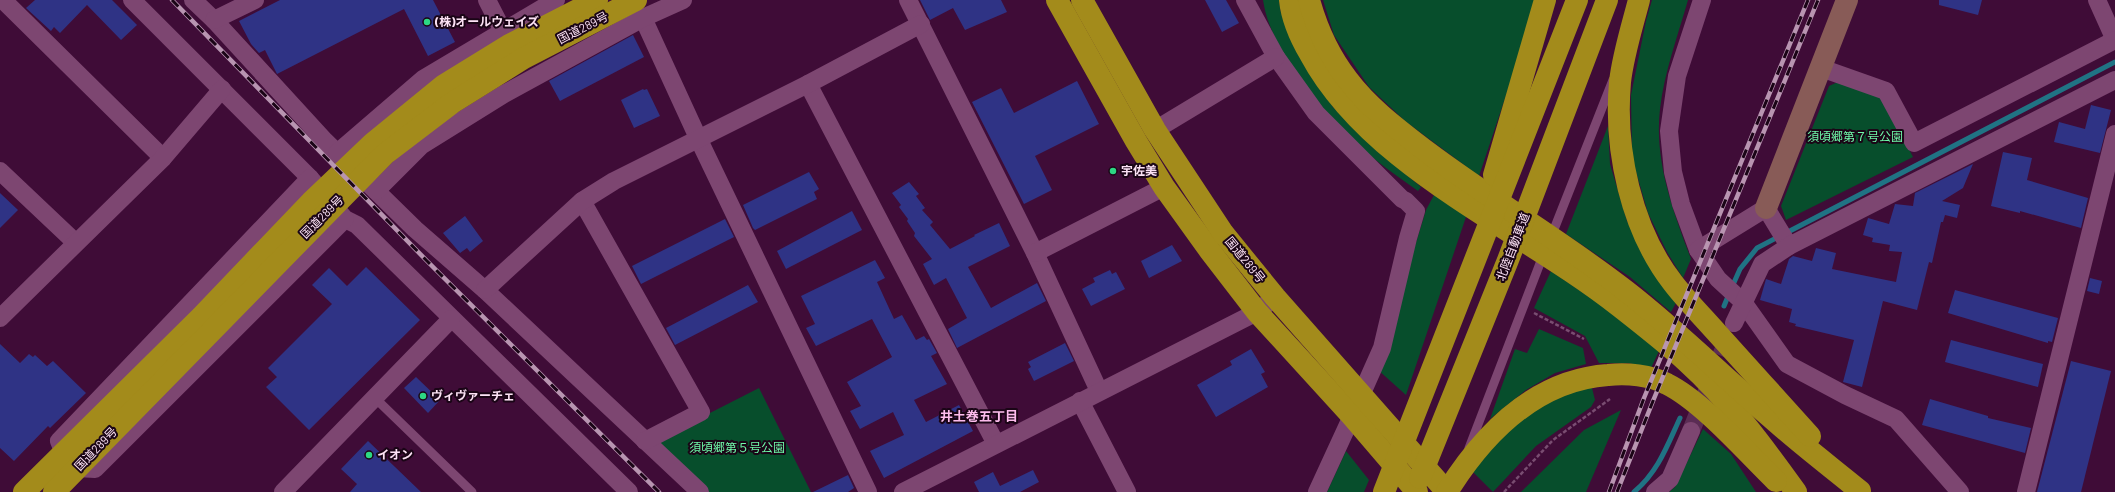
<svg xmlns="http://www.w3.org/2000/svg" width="2115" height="492" viewBox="0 0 2115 492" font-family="Barlow,'Noto Sans JP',sans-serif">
	<rect width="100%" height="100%" fill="#3f0c37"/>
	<g fill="#074e2c">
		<path d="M1263,0H1279L1281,13L1306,63L1333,107L1373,147L1421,187L1418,191C1360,150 1312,113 1280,48C1272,31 1266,19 1263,0Z"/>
		<polygon points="1323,0 1538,0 1479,176 1405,121 1369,87 1334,35"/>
		<path d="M1652,0H1688C1678,35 1664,73 1660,109C1654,161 1673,211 1691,259L1683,278L1667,252L1648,213L1632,158L1631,95L1646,21Z"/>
		<polygon points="1838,82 1882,97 1913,157 1786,220 1781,206 1829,86"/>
		<polygon points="1608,126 1610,164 1627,221 1648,261 1677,301 1671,312 1630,277 1566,234"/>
		<polygon points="1435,193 1467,214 1406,395 1377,369 1426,210"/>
		<polygon points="1551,271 1616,315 1659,351 1651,368 1628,363 1599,363 1585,336 1534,308"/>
		<polygon points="1539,329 1583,348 1586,364 1555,373 1526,390 1490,419 1515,349 1527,353"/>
		<polygon points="1591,384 1595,400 1591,407 1536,446 1493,492 1473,472 1502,434 1536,408"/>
		<polygon points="759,388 811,492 702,492 649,444"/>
		<polygon points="1621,410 1586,492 1521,492 1584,430"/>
		<polygon points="1703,429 1731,454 1756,492 1669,492 1675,487"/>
		<polygon points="1346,451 1369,480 1364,492 1327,492"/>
	</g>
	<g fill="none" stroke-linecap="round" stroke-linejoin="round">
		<g stroke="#207384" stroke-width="5">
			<polyline points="1732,287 1740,269 1757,248 2115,62"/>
			<polyline points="1724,306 1729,294"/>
			<path d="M1634,492C1658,472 1667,446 1680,418"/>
		</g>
	</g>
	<g fill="#2f3385">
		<polygon points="35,0 112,0 137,25 121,40 87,5 60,33 54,27 51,31 26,8"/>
		<polygon points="280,0 433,0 455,42 428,56 404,9 277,74 265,50 259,53 251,44 239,21"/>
		<polygon points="920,0 1001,0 1007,12 965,30 953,8 930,20"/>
		<polygon points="1205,0 1226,0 1239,23 1222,32"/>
		<polygon points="1939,0 1982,0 1978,15 1939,5"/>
		<polygon points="633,35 644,57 560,101 549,81"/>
		<polygon points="1077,81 1099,124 1035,156 1052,190 1024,204 972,102 1001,88 1014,113"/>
		<polygon points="643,89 644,90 647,89 660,116 634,128 621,100"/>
		<polygon points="2091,105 2111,110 2100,153 2054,142 2059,122 2085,129"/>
		<polygon points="2003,152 2032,158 2027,180 2088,198 2081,228 2020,211 2020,213 1991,206"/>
		<polygon points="1973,164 1963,188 1942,201 1960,205 1957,218 1945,215 1943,222 1941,222 1932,263 1929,262 1917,310 1883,301 1862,387 1843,382 1854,340 1795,326 1796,324 1789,322 1792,309 1760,300 1766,279 1781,284 1789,259 1793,256 1812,261 1816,248 1836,253 1832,269 1896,282 1902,252 1889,251 1890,245 1872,242 1873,238 1863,235 1868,218 1889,224 1895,204 1913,206 1915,193"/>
		<polygon points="809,172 819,189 814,192 817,199 755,230 753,228 743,205"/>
		<polygon points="909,182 919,194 916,196 925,208 922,210 933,222 930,225 950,249 975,236 974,235 999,223 1010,246 968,267 991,308 1037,283 1046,301 957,348 948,329 967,318 946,278 934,285 923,264 932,259 914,236 915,233 907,221 908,219 899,207 901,205 892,193"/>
		<polygon points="0,193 18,210 0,228"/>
		<polygon points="852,211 862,230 786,269 777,251"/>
		<polygon points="465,216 483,241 470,252 467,248 460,253 443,233"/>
		<polygon points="725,219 734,237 641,284 632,266"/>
		<polygon points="1172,245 1182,261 1149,278 1141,261"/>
		<polygon points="875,260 885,278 877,282 894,319 902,315 916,340 924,336 927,340 929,339 937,353 931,356 947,384 914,400 926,422 959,405 973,431 884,478 870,451 904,435 893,412 860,429 850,411 861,406 847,382 892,357 872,319 816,346 806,328 815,324 801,296"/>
		<polygon points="366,267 420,320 309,430 266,387 277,377 268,368 332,304 312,285 329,268 347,286"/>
		<polygon points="1110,270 1112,274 1116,272 1125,289 1091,306 1082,289 1095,282 1093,278"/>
		<polygon points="2090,278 2102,281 2099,294 2087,291"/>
		<polygon points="748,285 758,302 675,345 666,328"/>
		<polygon points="1955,290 2058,318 2052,342 2048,341 2048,343 1948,313"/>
		<polygon points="1951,340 2043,364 2038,387 1945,362"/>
		<polygon points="1065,343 1074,361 1034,381 1028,369 1031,367 1028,362"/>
		<polygon points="0,344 20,363 29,354 33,357 35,355 47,366 53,361 86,393 50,428 48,426 14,461 0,448"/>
		<polygon points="1251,349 1265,372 1261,374 1268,387 1216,417 1197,385 1232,365 1230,361"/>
		<polygon points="2071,361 2111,371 2081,492 2037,492"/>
		<polygon points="416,377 440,400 428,413 404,388"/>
		<polygon points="1930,399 1988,416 1988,418 2031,428 2025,453 1922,425"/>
		<polygon points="368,441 421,492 350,492 357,484 341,469"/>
		<polygon points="1033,470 1039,482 1020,492 979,492 974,482 993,472 1000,486"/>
		<polygon points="848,475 854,488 848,492 813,492"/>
	</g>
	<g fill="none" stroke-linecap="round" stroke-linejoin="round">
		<polyline stroke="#5b2c54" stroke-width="18" stroke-dasharray="18 9" stroke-linecap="butt" points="1691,431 1731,331"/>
		<g stroke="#794d71" stroke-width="2.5" stroke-dasharray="4 2" stroke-linecap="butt">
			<polyline points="1534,313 1584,339"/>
			<polyline points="1504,492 1553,440 1610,399"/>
		</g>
		<g stroke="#7d4671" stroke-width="9">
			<polyline points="1551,237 1613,80"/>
			<polyline points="375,398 472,492"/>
			<polyline points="1469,448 1544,253"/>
		</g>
		<g stroke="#7d4671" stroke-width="18">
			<polyline points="3,0 163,158"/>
			<polyline points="132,0 310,178 345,219 357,225 629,492"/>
			<polyline points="193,0 214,20 325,141 415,229 485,290 700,492"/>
			<polyline points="487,0 503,31"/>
			<polyline points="908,0 1035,253 1099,391"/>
			<polyline points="1245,0 1276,57 1316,113 1402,199 1406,201 1416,211 1408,238 1382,348 1362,393"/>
			<polyline points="1702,0 1677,76 1669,131 1673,172 1681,204 1698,250 1718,279 1743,302 1787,364 1845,395 1896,419 1960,492"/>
			<polyline points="2097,0 2115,40"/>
			<polyline points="643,18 699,140 868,492"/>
			<polyline points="214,20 255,0"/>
			<polyline points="1821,68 1886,91 1914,143 2115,40"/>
			<polyline points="808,84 996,444"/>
			<polyline points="1155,130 1276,57"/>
			<polyline points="337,153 423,79 556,0"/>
			<polyline points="0,171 75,242"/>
			<polyline points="376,191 422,145 504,94 643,18 683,0"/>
			<polyline points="582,201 701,412 645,441"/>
			<polyline points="1698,250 1766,208 1789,246"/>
			<polyline points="1035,253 1164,187"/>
			<polyline points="485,290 582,201 614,181 808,84 921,24"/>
			<polyline points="0,318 163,158 222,89"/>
			<polyline points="1734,323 1762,264 1789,246 2115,80"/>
			<polyline points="1080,401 1127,492"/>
			<polyline points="64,453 59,441 310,178"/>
			<polyline points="77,468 95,469 345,219"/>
			<polyline points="283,492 451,319"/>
			<polyline points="903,492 1257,312 1275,297"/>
			<polyline points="1317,492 1352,416"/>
			<polyline points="1655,492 1670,479 1691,431"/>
			<polyline points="2026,492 2115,134"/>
		</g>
		<polyline stroke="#885b57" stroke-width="22" points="1766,208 1847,0"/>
		<g stroke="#a38b1b" stroke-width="22">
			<polyline points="1057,0 1136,141 1164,187 1210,251 1257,312 1352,416 1417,492"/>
			<polyline points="1082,0 1155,130 1223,233 1275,297 1447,492"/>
			<path d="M1290,0C1292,19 1300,37 1310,54C1371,168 1522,229 1620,307C1643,325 1666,343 1687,362C1729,400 1763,446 1796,492"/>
			<path d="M1309,0C1317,29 1330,57 1348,80C1369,108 1399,130 1426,151C1491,200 1562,241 1626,291C1679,332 1725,379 1776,422C1803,446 1832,468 1860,491"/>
			<path d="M1639,0C1632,27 1623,55 1620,82C1614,150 1631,229 1673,283C1686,300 1702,316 1717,333C1748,367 1779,402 1810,436"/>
			<polyline points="1494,175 1545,0"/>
			<polyline points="1420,478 1508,260 1607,0"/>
			<polyline points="24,492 201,317 311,202 373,143 444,85 509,45 597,0"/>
			<polyline points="54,492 385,154 452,103 524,58 636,0"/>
			<polyline points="1384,492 1577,0"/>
			<path d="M1447,492C1484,433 1535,380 1608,375C1627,373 1650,375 1667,384C1703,402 1746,452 1776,481"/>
		</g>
		<g stroke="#b895b1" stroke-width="4.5">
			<g id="rail">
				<polyline points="172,0 427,261 659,492"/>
				<polyline points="1609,492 1644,398 1808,0"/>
				<polyline points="1617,492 1653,401 1818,0"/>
			</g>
		</g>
		<use href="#rail" stroke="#1a0516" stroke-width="3" stroke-dasharray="9" stroke-linecap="butt"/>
	</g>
	<g fill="#2dd884" stroke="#1a0516" stroke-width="1.5">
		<circle cx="427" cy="22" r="4"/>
		<circle cx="1113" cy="171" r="4"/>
		<circle cx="423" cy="396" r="4"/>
		<circle cx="369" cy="455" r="4"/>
	</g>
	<g text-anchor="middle" stroke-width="4" stroke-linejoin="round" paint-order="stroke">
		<g font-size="12" font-weight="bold" fill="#fce2f5" stroke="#1a0516" text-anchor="start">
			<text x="435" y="26">(株)オールウェイズ</text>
			<text x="1121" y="175">宇佐美</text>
			<text x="431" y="400">ヴィヴァーチェ</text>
			<text x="377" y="459">イオン</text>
		</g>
		<g font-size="12" fill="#fce2f5" stroke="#1a0516">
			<text transform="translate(583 28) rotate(-27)" y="4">国道289号</text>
			<text transform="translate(322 217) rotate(-45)" y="4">国道289号</text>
			<text transform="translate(1513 247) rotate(-69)" y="4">北陸自動車道</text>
			<text transform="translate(1245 260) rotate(51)" y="4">国道289号</text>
			<text transform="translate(96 449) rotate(-46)" y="4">国道289号</text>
		</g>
		<g font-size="12" fill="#6ff9a9" stroke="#1a0516">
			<text x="1855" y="141">須頃郷第７号公園</text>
			<text x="737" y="452">須頃郷第５号公園</text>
		</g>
		<g font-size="13" font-weight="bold" fill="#fcbcec" stroke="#1a0516">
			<text x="979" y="421">井土巻五丁目</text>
		</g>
	</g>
</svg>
